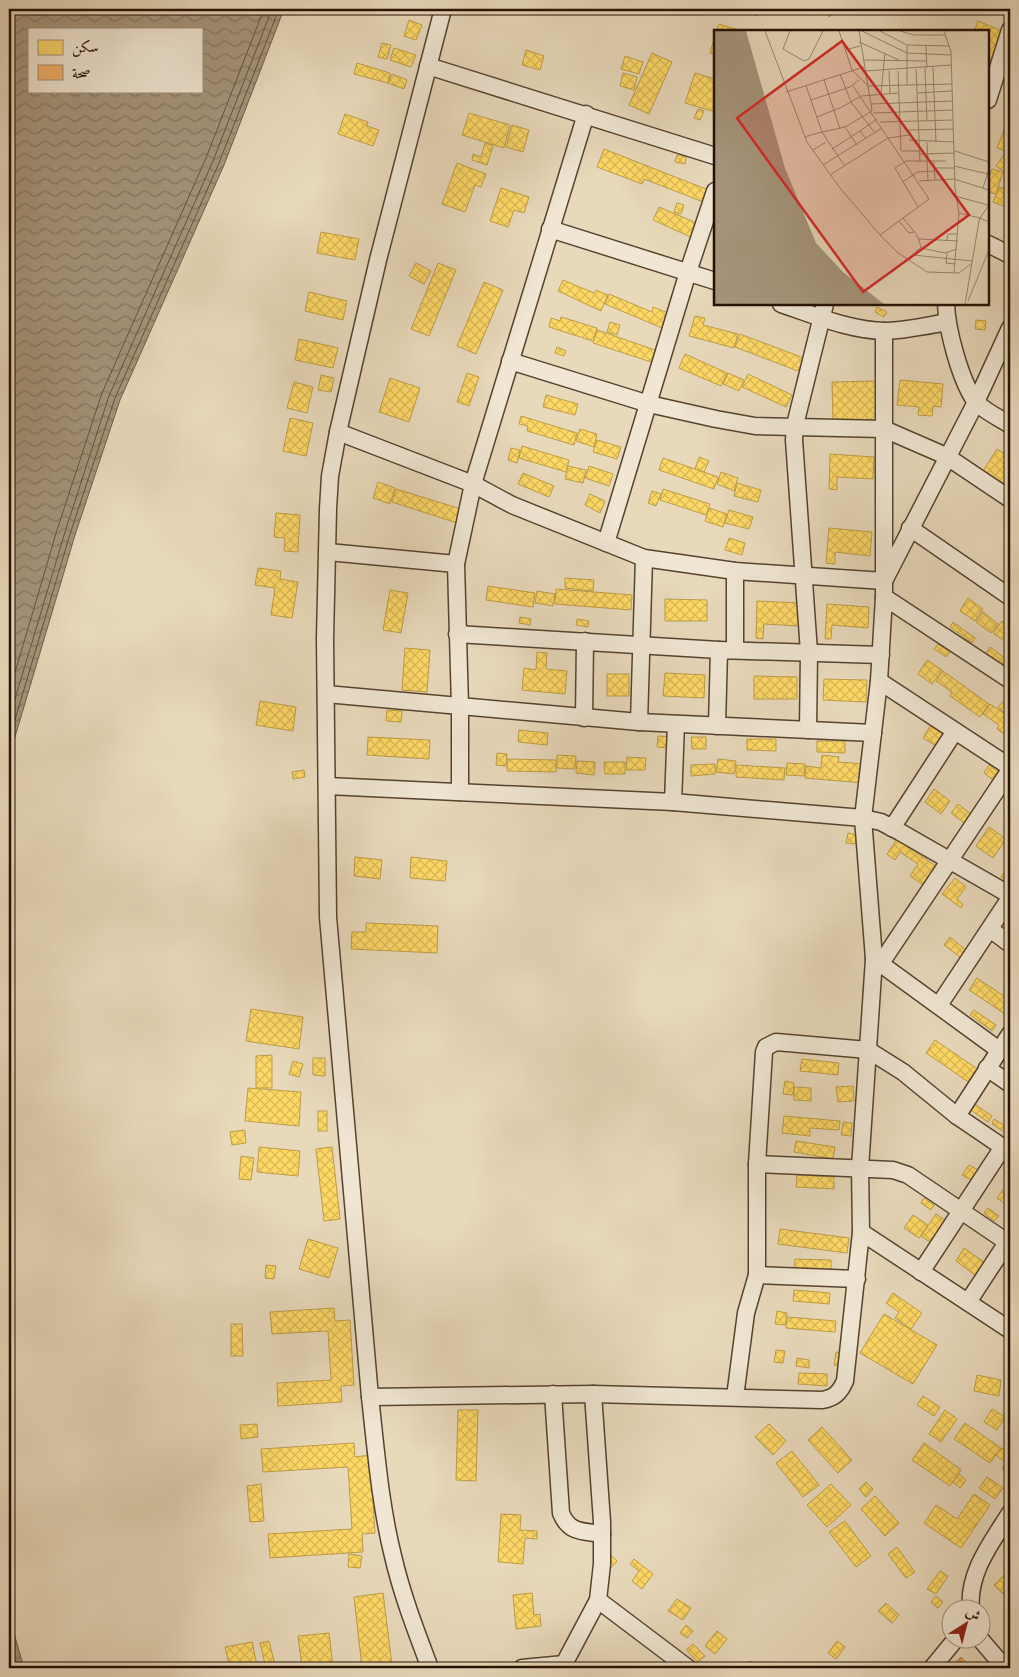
<svg xmlns="http://www.w3.org/2000/svg" width="1019" height="1677" viewBox="0 0 1019 1677" font-family="Vollkorn,Amiri,serif">
	<defs>
		<pattern id="water-waves" width="16" height="10" patternUnits="userSpaceOnUse" patternTransform="scale(1.25)"><rect width="16" height="10" fill="#a5957c"/><path d="M0 5q4-4 8 0t8 0" fill="none" stroke="#867863"/></pattern>
		<pattern id="homes-cross-hatch" width="8" height="8" patternUnits="userSpaceOnUse" patternTransform="scale(1.25)"><rect width="8" height="8" fill="#ffd966"/><path d="M0 0l8 8M0 8l8-8" fill="none" stroke="#dab957"/></pattern>
		<pattern id="health-cross-hatch" width="8" height="8" patternUnits="userSpaceOnUse" patternTransform="scale(1.25)"><rect width="8" height="8" fill="#f6b26b"/><path d="M0 0l8 8M0 8l8-8" fill="none" stroke="#d3985b"/></pattern>
	</defs>
	<rect width="100%" height="100%" fill="#e8d9bb"/>
	<filter id="stains"><feTurbulence type="fractalNoise" baseFrequency=".004" numOctaves="4"/><feColorMatrix values="0 0 0 0 .2 0 0 0 0 .09 0 0 0 0 .02 0 0 0 .5 -.17"/></filter>
	<radialGradient id="worn" r=".72"><stop offset=".6" stop-color="#630" stop-opacity="0"/><stop offset="1" stop-color="#630" stop-opacity=".3"/></radialGradient>
	<g fill="url(#water-waves)" stroke="#71604b" fill-rule="evenodd">
		<path d="M9,9H284L224,165L120,400L75,535L9,757ZM29,29H201V91H29Z"/>
		<polygon points="9,1616 24,1668 9,1668"/>
	</g>
	<g fill="url(#homes-cross-hatch)" stroke="#bd9d48">
		<polygon points="751,9 768,9 756,16"/>
		<polygon points="823,9 837,9 838,11 829,17"/>
		<polygon points="409,20 422,25 416,40 404,36"/>
		<polygon points="978,21 1002,31 988,67 988,31 974,31"/>
		<polygon points="719,24 742,31 716,31"/>
		<polygon points="715,35 715,55 710,53"/>
		<polygon points="382,43 391,45 387,59 378,57"/>
		<polygon points="394,48 416,55 411,67 390,60"/>
		<polygon points="526,50 544,56 540,70 522,65"/>
		<polygon points="652,53 672,62 649,114 629,105"/>
		<polygon points="625,56 643,62 639,74 621,69"/>
		<polygon points="357,63 390,73 388,83 354,74"/>
		<polygon points="623,73 637,77 634,90 620,86"/>
		<polygon points="695,73 715,79 715,112 685,103"/>
		<polygon points="392,74 407,80 404,89 388,83"/>
		<polygon points="698,109 704,111 700,120 694,118"/>
		<polygon points="469,113 510,125 504,148 462,135"/>
		<polygon points="345,114 368,122 367,126 379,130 373,146 338,134"/>
		<polygon points="1010,114 1010,148 1008,152 997,148"/>
		<polygon points="512,125 529,130 523,152 506,147"/>
		<polygon points="485,143 493,146 487,165 472,160 473,154 481,157"/>
		<polygon points="604,149 711,191 706,203 644,179 642,184 597,167"/>
		<polygon points="1006,152 1010,155 1010,164 1005,172 996,166"/>
		<polygon points="677,155 686,157 685,164 675,162"/>
		<polygon points="457,163 486,174 481,187 475,185 465,212 442,204"/>
		<polygon points="992,169 1003,172 996,194 988,192 988,181"/>
		<polygon points="999,187 1010,191 1010,214 1007,213 1009,208 993,202"/>
		<polygon points="501,188 529,197 524,213 514,210 508,227 490,221"/>
		<polygon points="677,203 684,205 681,214 674,212"/>
		<polygon points="659,207 701,225 695,239 653,220"/>
		<polygon points="321,232 359,239 355,260 317,253"/>
		<polygon points="416,263 431,271 424,284 409,276"/>
		<polygon points="438,263 456,270 429,336 411,329"/>
		<polygon points="563,280 594,293 596,290 608,295 601,311 558,291"/>
		<polygon points="484,282 503,290 476,354 457,346"/>
		<polygon points="309,292 347,301 343,320 305,311"/>
		<polygon points="609,294 652,312 653,307 673,315 667,330 605,304"/>
		<polygon points="877,307 887,312 884,317 875,312"/>
		<polygon points="695,316 705,318 703,325 738,334 734,348 689,336"/>
		<polygon points="561,317 597,328 593,341 549,327 551,318 560,321"/>
		<polygon points="976,320 986,321 985,330 975,329"/>
		<polygon points="610,322 620,325 617,335 607,332"/>
		<polygon points="597,330 661,352 657,364 593,343"/>
		<polygon points="740,334 804,358 798,371 735,347"/>
		<polygon points="299,339 338,348 333,368 295,360"/>
		<polygon points="557,347 566,351 564,356 555,353"/>
		<polygon points="685,354 727,373 721,386 679,368"/>
		<polygon points="467,373 479,377 469,406 457,402"/>
		<polygon points="728,373 744,380 739,391 723,384"/>
		<polygon points="748,374 792,395 786,407 742,387"/>
		<polygon points="321,375 334,378 331,392 318,390"/>
		<polygon points="390,378 420,388 409,422 379,412"/>
		<polygon points="900,380 943,384 941,407 933,406 932,416 918,415 919,407 897,405"/>
		<polygon points="876,381 876,420 833,421 832,382"/>
		<polygon points="294,382 313,387 307,413 287,408"/>
		<polygon points="546,395 578,404 575,415 543,407"/>
		<polygon points="521,416 577,433 574,445 527,431 528,426 519,424"/>
		<polygon points="290,418 313,423 306,456 283,451"/>
		<polygon points="580,429 597,434 594,447 576,441"/>
		<polygon points="597,440 621,447 617,459 593,452"/>
		<polygon points="522,446 569,460 566,472 519,458"/>
		<polygon points="511,448 520,450 517,463 508,460"/>
		<polygon points="997,449 1010,457 1010,481 1004,491 981,474"/>
		<polygon points="830,454 874,457 873,479 837,477 837,490 829,489"/>
		<polygon points="699,457 709,461 704,472 695,469"/>
		<polygon points="663,458 718,477 714,489 659,470"/>
		<polygon points="568,466 586,470 583,483 565,479"/>
		<polygon points="589,466 613,474 609,486 585,478"/>
		<polygon points="721,472 738,478 734,491 717,484"/>
		<polygon points="523,473 554,486 549,497 518,484"/>
		<polygon points="378,482 395,488 390,504 373,498"/>
		<polygon points="737,483 761,490 758,502 734,496"/>
		<polygon points="396,489 461,509 457,523 392,502"/>
		<polygon points="663,489 710,504 706,515 660,500"/>
		<polygon points="652,491 661,494 656,506 648,503"/>
		<polygon points="590,494 605,501 600,513 585,505"/>
		<polygon points="709,508 727,514 723,527 705,521"/>
		<polygon points="729,510 753,517 749,529 725,523"/>
		<polygon points="276,513 300,515 298,552 284,551 285,538 274,537"/>
		<polygon points="829,528 872,532 870,556 835,552 835,564 826,563"/>
		<polygon points="729,538 745,543 742,555 725,550"/>
		<polygon points="258,568 281,571 280,579 298,582 292,618 271,615 275,588 255,585"/>
		<polygon points="565,578 594,580 593,591 565,588"/>
		<polygon points="488,586 535,593 533,607 486,600"/>
		<polygon points="556,589 632,595 631,610 555,604"/>
		<polygon points="390,590 408,593 401,633 383,630"/>
		<polygon points="537,591 555,594 553,606 535,603"/>
		<polygon points="968,598 983,609 975,621 960,611"/>
		<polygon points="665,599 707,600 707,621 665,621"/>
		<polygon points="757,601 800,603 799,626 764,624 763,639 756,638"/>
		<polygon points="827,604 869,607 868,628 832,625 831,639 825,639"/>
		<polygon points="983,612 998,624 991,633 976,622"/>
		<polygon points="520,617 531,619 530,625 519,623"/>
		<polygon points="577,619 589,621 588,627 576,625"/>
		<polygon points="1002,621 1010,627 1010,645 993,633"/>
		<polygon points="953,622 975,638 972,643 950,627"/>
		<polygon points="938,644 950,652 946,657 934,649"/>
		<polygon points="990,647 1010,662 1006,668 986,653"/>
		<polygon points="405,648 430,650 427,692 402,690"/>
		<polygon points="537,652 547,653 546,669 567,671 565,694 522,690 524,668 536,670"/>
		<polygon points="927,660 942,670 932,684 918,674"/>
		<polygon points="943,671 989,704 980,717 950,696 952,692 936,681"/>
		<polygon points="665,673 705,675 704,698 663,696"/>
		<rect x="607" y="674" width="22" height="22"/>
		<polygon points="754,676 797,677 797,699 754,699"/>
		<polygon points="824,679 867,680 866,702 823,700"/>
		<polygon points="1006,698 1010,704 1004,712 998,707"/>
		<polygon points="260,701 296,707 293,731 256,725"/>
		<polygon points="990,704 1010,717 1010,738 997,729 999,725 983,714"/>
		<polygon points="387,710 402,711 401,722 386,721"/>
		<polygon points="930,726 948,737 941,749 923,738"/>
		<polygon points="519,730 548,733 547,745 518,742"/>
		<polygon points="658,736 672,737 671,748 657,747"/>
		<polygon points="368,737 430,740 429,759 367,755"/>
		<polygon points="691,737 706,737 706,749 692,749"/>
		<polygon points="747,739 776,739 776,751 747,750"/>
		<polygon points="817,741 845,741 845,753 817,752"/>
		<polygon points="497,753 507,754 506,766 496,765"/>
		<polygon points="557,755 576,756 575,769 557,768"/>
		<polygon points="822,755 839,757 838,762 865,764 864,783 805,778 806,766 821,768"/>
		<polygon points="627,757 646,758 645,770 626,770"/>
		<polygon points="507,759 556,760 556,772 507,771"/>
		<polygon points="718,759 736,761 734,774 716,772"/>
		<polygon points="577,761 595,762 594,775 576,773"/>
		<polygon points="604,762 625,762 625,774 605,774"/>
		<polygon points="787,763 805,764 804,776 786,775"/>
		<polygon points="715,764 715,774 691,776 691,765"/>
		<polygon points="736,765 785,768 784,780 736,777"/>
		<polygon points="989,765 1004,776 998,784 984,773"/>
		<polygon points="304,770 305,777 293,779 292,772"/>
		<polygon points="934,789 950,801 941,814 925,802"/>
		<polygon points="958,804 971,814 964,823 951,813"/>
		<polygon points="989,827 1006,839 993,858 976,846"/>
		<polygon points="848,833 857,835 855,844 846,843"/>
		<polygon points="897,839 940,869 925,886 910,876 918,864 900,852 895,860 887,854"/>
		<polygon points="355,857 382,860 380,879 354,876"/>
		<polygon points="411,857 447,861 445,881 410,878"/>
		<polygon points="1004,872 1010,876 1010,883 1001,877"/>
		<polygon points="955,878 966,887 957,899 963,904 961,908 942,894"/>
		<polygon points="366,923 438,926 437,953 351,949 352,932 366,932"/>
		<polygon points="950,937 966,950 960,957 944,945"/>
		<polygon points="977,978 1010,1000 1010,1012 1008,1016 969,990"/>
		<polygon points="251,1009 303,1017 299,1049 246,1041"/>
		<polygon points="974,1010 996,1025 992,1031 970,1015"/>
		<polygon points="935,1040 979,1070 970,1083 926,1053"/>
		<polygon points="272,1055 272,1088 256,1088 256,1056"/>
		<polygon points="313,1058 325,1058 325,1076 313,1075"/>
		<polygon points="802,1059 839,1063 838,1075 800,1071"/>
		<polygon points="1010,1060 1010,1077 1003,1072"/>
		<polygon points="293,1061 303,1064 299,1077 289,1074"/>
		<polygon points="785,1081 794,1083 793,1095 783,1094"/>
		<polygon points="853,1086 854,1101 838,1102 836,1087"/>
		<polygon points="794,1087 811,1088 811,1101 794,1100"/>
		<polygon points="248,1088 301,1092 299,1126 245,1121"/>
		<polygon points="975,1104 992,1116 988,1122 971,1110"/>
		<rect x="318" y="1111" width="9" height="20"/>
		<polygon points="784,1116 840,1121 839,1130 810,1128 810,1136 782,1133"/>
		<polygon points="994,1119 1010,1129 1009,1135 992,1124"/>
		<polygon points="843,1122 852,1123 851,1136 841,1135"/>
		<polygon points="245,1130 246,1143 232,1145 230,1132"/>
		<polygon points="796,1141 835,1147 833,1159 794,1152"/>
		<polygon points="259,1147 300,1151 298,1176 257,1172"/>
		<polygon points="332,1147 340,1219 324,1221 316,1149"/>
		<polygon points="241,1156 254,1158 251,1180 239,1179"/>
		<polygon points="969,1165 978,1170 971,1180 962,1175"/>
		<polygon points="797,1175 834,1177 834,1189 796,1187"/>
		<polygon points="1007,1184 1010,1186 1010,1207 997,1198"/>
		<polygon points="924,1198 934,1205 931,1210 921,1203"/>
		<polygon points="988,1208 999,1216 994,1221 984,1213"/>
		<polygon points="936,1214 945,1220 930,1242 921,1236"/>
		<polygon points="913,1215 928,1225 919,1238 904,1228"/>
		<polygon points="780,1229 849,1238 847,1253 778,1244"/>
		<polygon points="308,1239 338,1248 329,1278 299,1269"/>
		<polygon points="964,1248 988,1265 979,1278 956,1261"/>
		<polygon points="795,1259 831,1260 831,1272 794,1270"/>
		<polygon points="266,1265 276,1266 274,1279 265,1278"/>
		<polygon points="794,1290 830,1293 829,1304 793,1301"/>
		<polygon points="893,1293 922,1313 911,1329 895,1318 899,1312 886,1303"/>
		<polygon points="334,1308 335,1321 350,1320 354,1385 341,1386 342,1402 278,1406 277,1383 331,1380 328,1331 272,1334 270,1312"/>
		<polygon points="777,1311 787,1313 785,1325 775,1324"/>
		<polygon points="884,1314 937,1345 913,1384 860,1353"/>
		<polygon points="787,1317 836,1321 835,1332 786,1328"/>
		<polygon points="231,1324 242,1324 243,1356 231,1356"/>
		<polygon points="776,1350 785,1351 783,1363 774,1362"/>
		<polygon points="836,1352 845,1353 843,1366 834,1365"/>
		<polygon points="797,1358 809,1360 809,1368 796,1366"/>
		<polygon points="799,1373 827,1374 827,1386 798,1384"/>
		<polygon points="977,1375 1001,1380 999,1396 974,1391"/>
		<polygon points="923,1396 940,1407 934,1416 917,1405"/>
		<polygon points="992,1409 1005,1417 997,1430 984,1422"/>
		<polygon points="458,1410 478,1410 476,1481 456,1480"/>
		<polygon points="945,1410 957,1419 941,1442 929,1434"/>
		<polygon points="965,1423 1001,1448 990,1463 954,1439"/>
		<polygon points="257,1424 258,1437 241,1439 240,1425"/>
		<polygon points="769,1424 786,1441 773,1455 755,1437"/>
		<polygon points="822,1427 852,1460 838,1473 808,1440"/>
		<polygon points="354,1443 355,1457 370,1455 375,1533 362,1534 363,1552 270,1558 268,1534 352,1529 348,1467 263,1472 261,1449"/>
		<polygon points="924,1443 961,1470 950,1486 912,1460"/>
		<polygon points="1002,1448 1009,1454 1003,1461 996,1455"/>
		<polygon points="792,1451 819,1485 803,1497 776,1463"/>
		<polygon points="1010,1456 1010,1474 1002,1468"/>
		<polygon points="959,1474 966,1480 960,1488 953,1482"/>
		<polygon points="987,1477 1003,1488 995,1499 979,1488"/>
		<polygon points="866,1482 873,1489 866,1497 859,1489"/>
		<polygon points="261,1484 264,1521 250,1522 247,1486"/>
		<polygon points="831,1484 851,1505 827,1527 807,1505"/>
		<polygon points="974,1494 990,1505 961,1548 924,1523 936,1505 957,1519"/>
		<polygon points="875,1496 899,1523 885,1536 861,1509"/>
		<polygon points="501,1514 521,1515 520,1530 537,1531 537,1539 525,1538 523,1564 498,1562"/>
		<polygon points="845,1521 871,1556 856,1567 829,1532"/>
		<polygon points="897,1547 915,1572 906,1578 888,1554"/>
		<polygon points="608,1553 617,1561 608,1571"/>
		<polygon points="349,1554 362,1556 360,1568 348,1567"/>
		<polygon points="634,1559 653,1574 642,1589 632,1581 639,1571 630,1564"/>
		<polygon points="1009,1561 1010,1562 1010,1574 1003,1568"/>
		<polygon points="940,1571 948,1576 936,1594 927,1589"/>
		<polygon points="1005,1574 1010,1579 1010,1587 1003,1594 994,1585"/>
		<polygon points="383,1593 392,1665 362,1668 354,1597"/>
		<polygon points="532,1593 534,1615 540,1614 541,1626 516,1629 513,1595"/>
		<polygon points="936,1596 943,1602 938,1608 931,1602"/>
		<polygon points="677,1599 691,1608 683,1620 668,1611"/>
		<polygon points="886,1603 899,1615 892,1623 878,1611"/>
		<polygon points="686,1625 693,1631 687,1638 680,1633"/>
		<polygon points="717,1631 727,1639 715,1654 705,1646"/>
		<polygon points="329,1633 333,1668 302,1668 298,1636"/>
		<polygon points="269,1641 275,1665 266,1668 260,1643"/>
		<polygon points="837,1641 845,1647 836,1659 828,1653"/>
		<polygon points="252,1642 257,1665 230,1668 225,1647"/>
		<polygon points="693,1644 705,1656 698,1662 686,1650"/>
		<polygon points="750,1661 759,1666 758,1668 746,1668"/>
	</g>
	<polygon fill="url(#health-cross-hatch)" stroke="#b7824c" points="961,1657 972,1668 950,1668"/>
	<g fill="none" stroke-linecap="round" stroke-linejoin="round">
		<g stroke="#64533f" stroke-width="1">
			<polyline points="9,693 57,530 102,393 206,158 264,9"/>
			<polyline points="9,719 65,532 109,396 213,161 272,9"/>
			<polyline points="9,740 70,534 115,398 219,163 279,9"/>
		</g>
		<g stroke="#554330" stroke-width="19">
			<g id="minor">
				<polyline points="428,66 715,156"/>
				<polyline points="988,100 1010,30"/>
				<polyline points="550,229 715,281"/>
				<polyline points="988,244 1010,255"/>
				<path d="M781,304C814,315 851,331 886,331C907,330 927,326 947,322"/>
				<path d="M946,304C947,330 960,379 975,401C982,410 1000,418 1010,425"/>
				<polyline points="510,361 649,404 716,419 755,426 884,429 946,456 1010,499"/>
				<polyline points="338,432 473,484 586,114"/>
				<polyline points="910,528 1010,597"/>
				<polyline points="606,543 688,272 715,191"/>
				<polyline points="328,552 456,564"/>
				<polyline points="735,571 735,650"/>
				<polyline points="884,597 1010,680"/>
				<polyline points="457,634 719,650"/>
				<polyline points="879,681 1010,767"/>
				<polyline points="326,694 639,722 873,733"/>
				<polyline points="584,718 585,641"/>
				<polyline points="639,722 644,558"/>
				<polyline points="717,726 719,650 881,655"/>
				<polyline points="808,730 809,652 794,440 795,425 825,304"/>
				<polyline points="327,786 673,802 863,818 881,822 900,832 1010,895"/>
				<polyline points="460,792 460,707 456,564 473,484 512,505 644,558 735,571 884,581 976,402 1010,328"/>
				<polyline points="673,802 676,724"/>
				<polyline points="892,828 955,731"/>
				<polyline points="990,929 1010,944"/>
				<polyline points="874,959 999,1050"/>
				<polyline points="881,963 1010,770"/>
				<polyline points="939,1005 1010,898"/>
				<polyline points="987,1068 1010,1084"/>
				<polyline points="957,1116 1010,1034"/>
				<polyline points="757,1164 893,1170 908,1175 1007,1242"/>
				<polyline points="861,1232 1010,1330"/>
				<polyline points="921,1272 1003,1147"/>
				<polyline points="757,1275 857,1279"/>
				<polyline points="968,1302 1010,1238"/>
				<path d="M553,1394L561,1513C569,1533 582,1531 602,1534"/>
				<path d="M370,1397L593,1394L822,1400C835,1398 840,1392 845,1381L861,1232L860,1168L874,959L863,818L879,681L884,597V331"/>
				<polyline points="735,1397 746,1313 757,1275 757,1164 764,1052 766,1047 776,1042 868,1050 903,1072 957,1116 1010,1152"/>
				<polyline points="598,1600 688,1668"/>
				<path d="M971,1610C967,1573 992,1542 1010,1513"/>
				<polyline points="981,1640 1005,1668"/>
				<path d="M430,1668C416,1631 402,1595 393,1556C380,1504 376,1450 370,1397L328,917L325,639L328,509L330,476L338,432L378,260L443,9"/>
				<polyline points="522,1668 564,1664 598,1600 602,1564 602,1522 593,1394"/>
				<polyline points="932,1668 955,1640"/>
			</g>
		</g>
		<use href="#minor" stroke="#f0e6d3" stroke-width="16"/>
	</g>
	<g transform="translate(714 30)">
		<rect width="275" height="275" fill="#e8d9bb"/>
		<path d="M0,1H32L71,138L102,213L129,242L170,274H0Z" fill="#a5957c"/>
		<path fill="none" stroke="#9a8971" stroke-width="1" d="M51,1L93,112L126,158L166,205L183,222L213,242L245,243L257,234M76,1L69,19L90,31L95,29L109,1M125,1L138,40L154,56L238,54M148,1L193,23L237,25M166,1L193,15L236,16M186,1L200,5H231M230,1L237,22L241,158L245,183L240,243M145,12L185,30M193,15V55M212,16L213,38M131,20L146,16M149,30L213,31M219,37L222,112M211,38L213,91M202,39L206,132M151,41L237,35M175,41L176,63M184,41L187,121M126,44L137,72L161,103M110,50L126,99M139,56L215,169L166,205M72,62L150,37M167,63L171,23M203,63L238,61M97,70L136,57L145,50M157,74L238,71M159,83L239,80M103,87L128,77L147,66L185,63M166,92L239,90M131,97L143,115M195,100L239,99M90,107L108,102L92,56M152,109L146,101L163,89M195,110L240,112M213,112L214,131M118,119L146,101M99,120L112,112M187,121H205M241,121L275,132M206,124L240,123M213,131L214,150M220,132L221,150M109,135L168,98M130,135L108,102L131,97L158,81L145,1M240,136L274,144M221,138H240M116,145L174,108L195,105M205,151L240,149L275,160M189,152L203,142L221,141M269,158L275,139M241,166L274,175M204,177L181,138L192,131H232M245,183L266,188L275,175M189,188L203,205L207,217L194,229M185,191L195,203L200,202M205,209L244,211M233,210L234,204H244M207,218L231,223L243,219M233,223L232,233L241,234M199,225L258,231M254,271L275,220M251,274L265,191L266,188L275,192"/>
		<path fill="#d62828" fill-opacity="0.15" stroke="#d62828" stroke-width="2.5" d="M128,11L255,185L149,262L23,88Z"/>
		<rect width="275" height="275" fill="none" stroke="#241102" stroke-width="2.5"/>
	</g>
	<rect width="1019" height="1677" fill="none" stroke="#e8d9bb" stroke-width="30"/>
	<rect x="10" y="10" width="999" height="1657" fill="none" stroke="#241102" stroke-width="2.5"/>
	<rect x="15" y="15" width="989" height="1647" fill="none" stroke="#241102"/>
	<rect x="28" y="28" width="175" height="65" fill="#f0e6d3" stroke="#9e917f"/>
	<rect x="38" y="40" width="25" height="15" fill="#ffd966" stroke="#9e917f"/>
	<text x="72" y="52" font-size="15" fill="#241102">سكن</text>
	<rect x="38" y="65" width="25" height="15" fill="#f6b26b" stroke="#9e917f"/>
	<text x="72" y="78" font-size="15" fill="#241102">صحة</text>
	<g transform="translate(966 1624) rotate(36)"><circle r="24" fill="#f0e6d3" stroke="#9e917f"/>
	<path d="M0-4L9 19L0 12L-9 19Z" fill="#8f2418"/>
	<text y="-8" font-size="14" font-weight="bold" text-anchor="middle" fill="#241102">ش</text>
	</g>
	<rect width="100%" height="100%" filter="url(#stains)"/>
	<rect width="100%" height="100%" fill="url(#worn)"/>
</svg>
